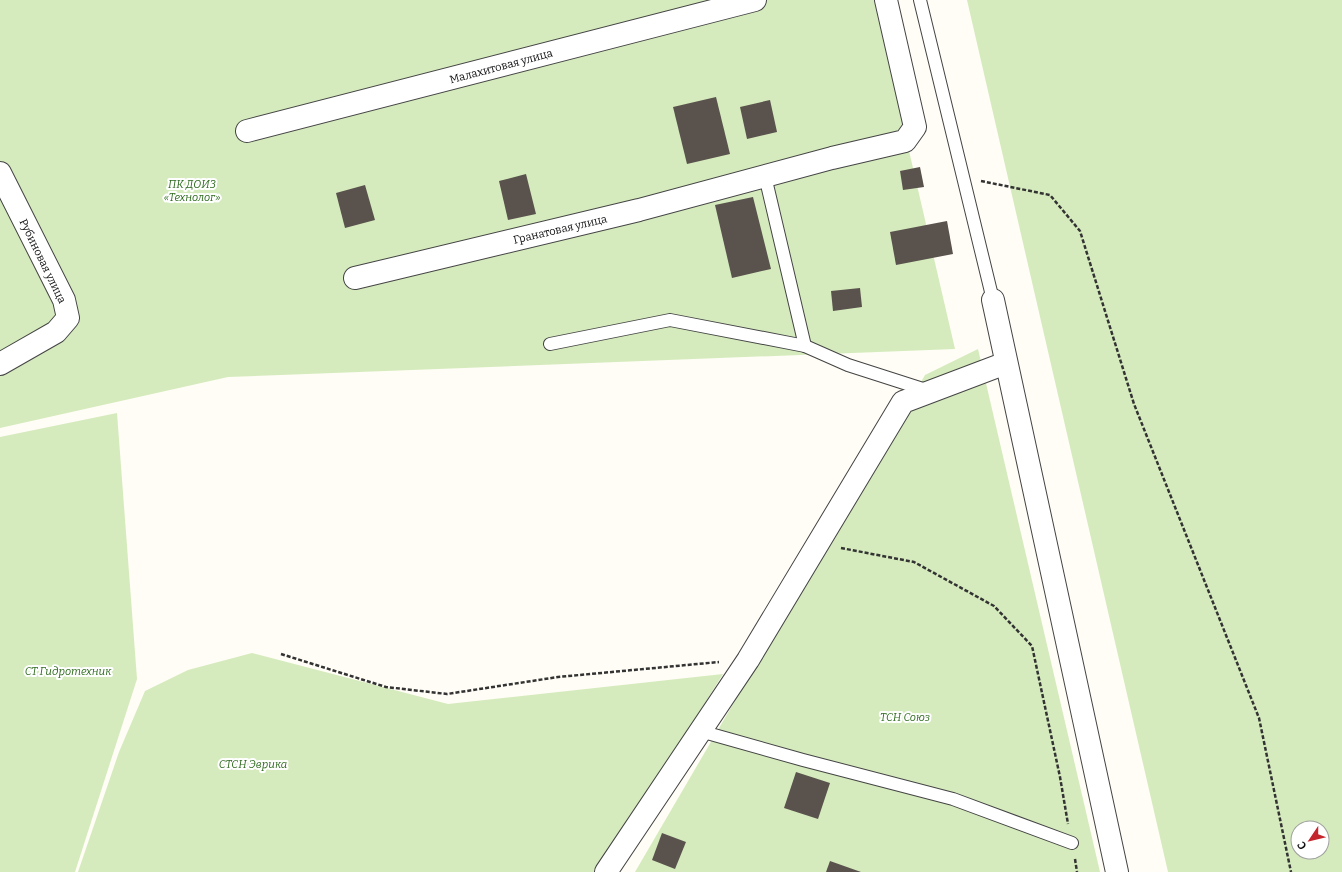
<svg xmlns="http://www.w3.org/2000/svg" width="1342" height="872" viewBox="0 0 1342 872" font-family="Bitter,serif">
	<rect width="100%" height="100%" fill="#fffdf5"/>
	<g fill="#d5ebbd" fill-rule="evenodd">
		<polygon points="0,0 874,0 955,349 228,377 0,428"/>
		<path d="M967,0H1342V872H1168ZM1298,828H1322V852H1298Z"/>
		<polygon points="978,349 1100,872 635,872 925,375"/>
		<polygon points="117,413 137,679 75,872 0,872 0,437"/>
		<polygon points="252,653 448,704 723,674 600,872 78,872 119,752 145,691 188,670"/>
	</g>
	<g fill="#5a524d">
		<polygon points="716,97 730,154 687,164 673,107"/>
		<polygon points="770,100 777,132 747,139 740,107"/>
		<polygon points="920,167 924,187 903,190 900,171"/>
		<polygon points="526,174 536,214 508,220 499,181"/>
		<polygon points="365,185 375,220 345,228 336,193"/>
		<polygon points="753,197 771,269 732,278 715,205"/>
		<polygon points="947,221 953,254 896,265 890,232"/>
		<polygon points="860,288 862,307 833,311 831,291"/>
		<polygon points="796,772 830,783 818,819 784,808"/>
		<polygon points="662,833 686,842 675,869 652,860"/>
		<polygon points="830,861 861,872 826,872"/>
	</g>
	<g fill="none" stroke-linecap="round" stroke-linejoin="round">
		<g stroke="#444" stroke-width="14">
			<g id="service">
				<polyline points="920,0 993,300"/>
				<polyline points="765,176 805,346"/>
				<polyline points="550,344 670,320 805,346 848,365 929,391"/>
				<polyline points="700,731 803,760 953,799 1072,843"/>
			</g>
		</g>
		<g stroke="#444" stroke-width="24">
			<g id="minor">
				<polyline points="247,131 755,0"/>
				<polyline points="0,173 64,300 68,318 56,332 0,364"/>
				<polyline points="355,278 639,210 832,158 905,141 915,127 886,0"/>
				<polyline points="993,300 1117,872"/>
				<polyline points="606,872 748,660 903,402 1006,363"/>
			</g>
		</g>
		<g stroke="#333" stroke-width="2.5" stroke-dasharray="4 2" stroke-linecap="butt">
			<polyline points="981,181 1050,195 1080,231 1134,404 1259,718 1291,872"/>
			<polyline points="841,548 914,562 994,606 1032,646 1060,777 1068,824"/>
			<polyline points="281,654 386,687 447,694 558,677 719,662"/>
			<polyline points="1075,859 1077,872"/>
		</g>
		<use href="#service" stroke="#fff" stroke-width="12"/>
		<use href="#minor" stroke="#fff" stroke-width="22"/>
	</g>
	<g text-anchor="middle" stroke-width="4" stroke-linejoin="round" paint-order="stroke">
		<g font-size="11" fill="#111" stroke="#fff">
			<text transform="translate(501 66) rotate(-15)" y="4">Малахитовая улица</text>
			<text transform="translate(560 229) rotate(-13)" y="4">Гранатовая улица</text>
			<text transform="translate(43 261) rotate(64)" y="4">Рубиновая улица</text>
		</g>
		<g font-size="11" font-style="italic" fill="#2f6b1f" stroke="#fff">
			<text x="192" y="188">ПК ДОИЗ<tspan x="192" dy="13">«Технолог»</tspan></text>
			<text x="68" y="675">СТ Гидротехник</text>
			<text x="905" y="721">ТСН Союз</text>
			<text x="253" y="768">СТСН Эврика</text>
		</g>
	</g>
	<g transform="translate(1310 840) rotate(235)"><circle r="19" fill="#ffffff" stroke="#a0a0a0"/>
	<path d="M0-3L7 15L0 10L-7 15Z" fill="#c4262e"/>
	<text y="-6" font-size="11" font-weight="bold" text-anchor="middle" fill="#111111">С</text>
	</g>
</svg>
